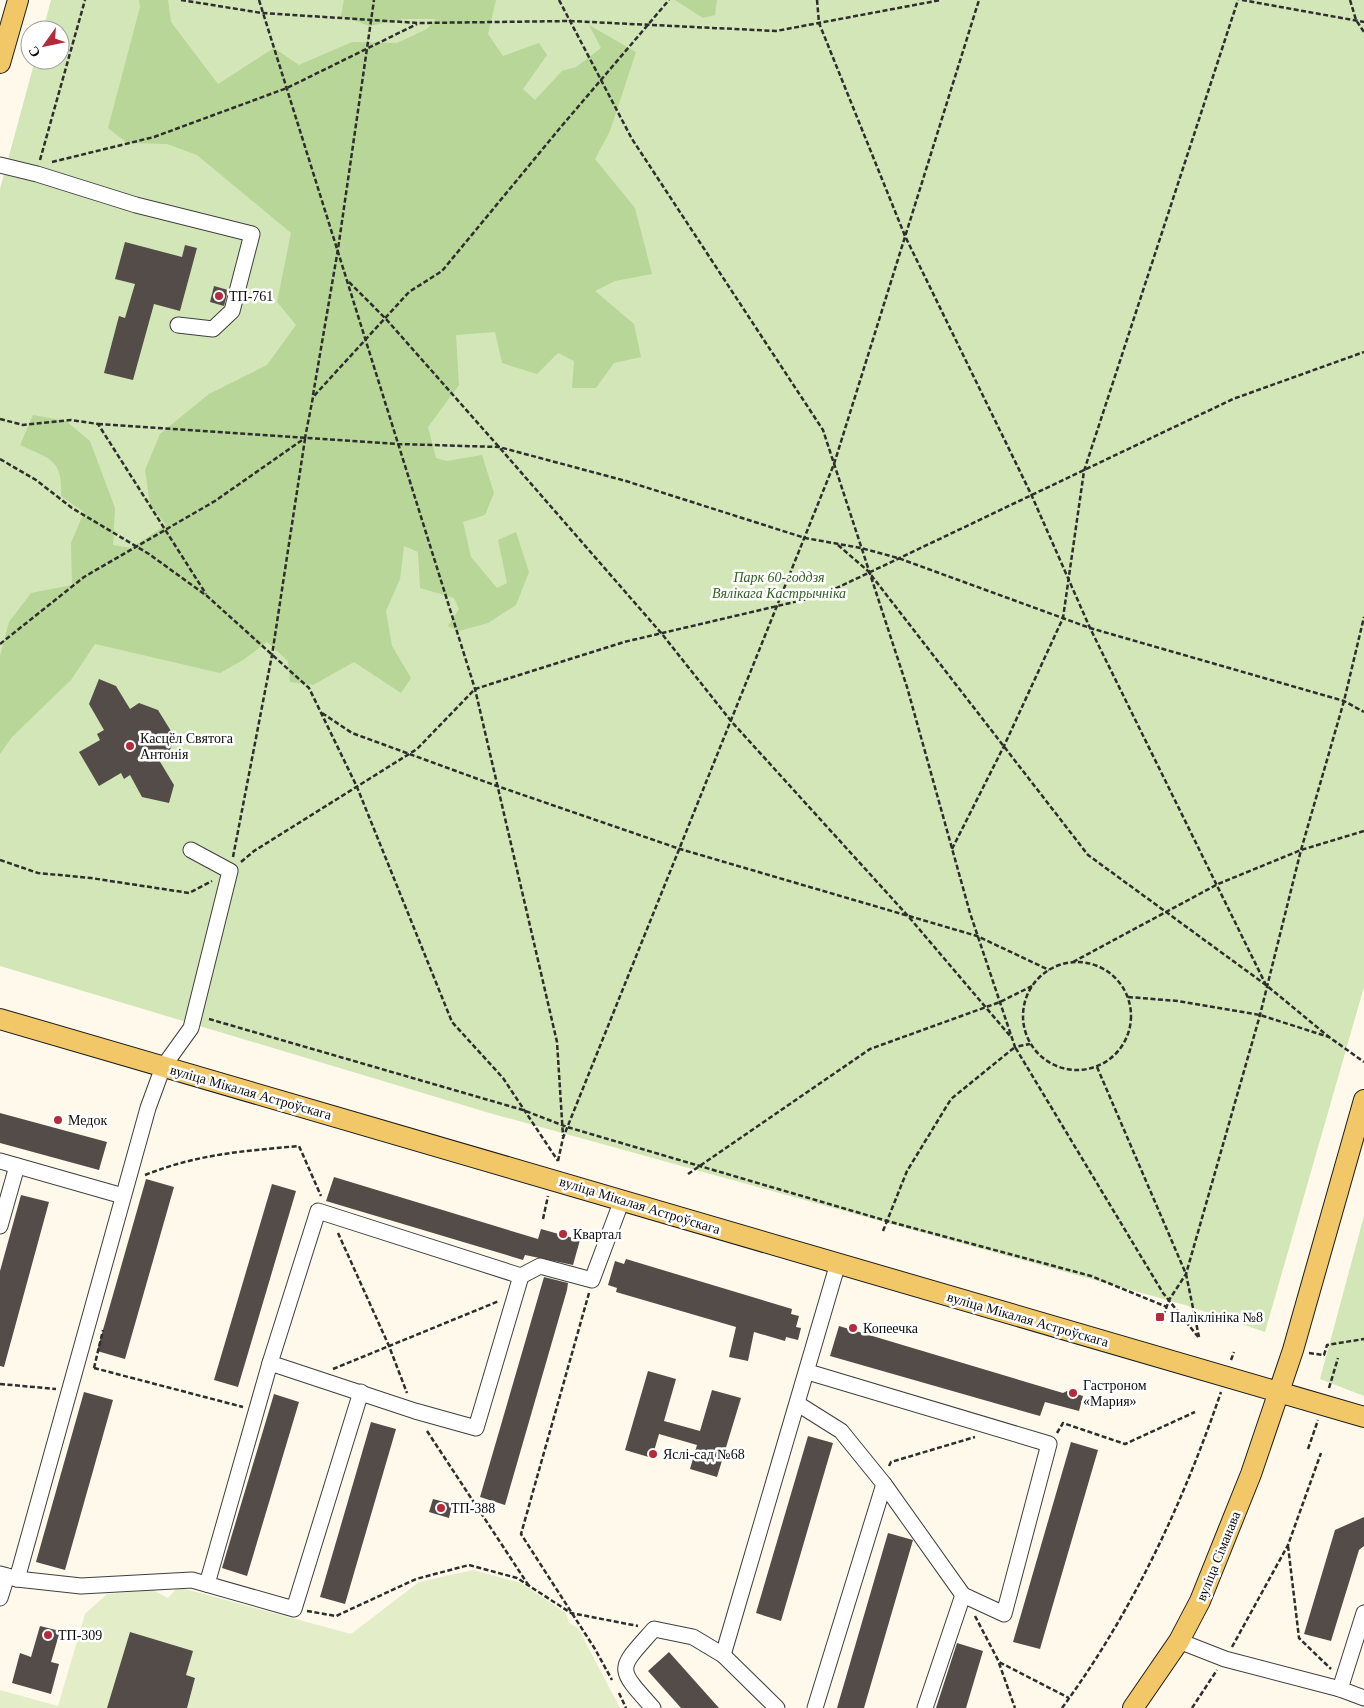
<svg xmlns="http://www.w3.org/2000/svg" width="1364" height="1708" viewBox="0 0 1364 1708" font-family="'Times New Roman',serif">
	<rect width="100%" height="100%" fill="#fef9eb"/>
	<g fill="#d3e6b7">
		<polygon points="51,0 1364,0 1364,987 1265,1332 1185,1305 486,1112 0,966 0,189 35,60 60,60 60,30 43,30"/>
		<polygon points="1364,1216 1364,1396 1320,1379"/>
	</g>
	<g fill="#b8d697">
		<path d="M139,0H168L171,22L218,84L274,48L299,65L352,42L397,43L427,29L436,19H403L370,26L341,16L344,0H496L488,34L503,56L539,43L547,55L523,89L535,100L562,71L576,67L601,48L589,25L636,52L610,131L595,159L635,208L652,274L615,281L595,291L634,324L641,357L614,363L596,388H572L574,361L558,353L537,374L502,363L495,332L456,335L459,385L428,427L436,458L447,461L482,455L494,493L485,515L463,522L471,557L497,588L507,583L498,540L516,532L529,572L516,605L488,623L459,631L448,626L459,609L454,598L420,588L418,552L404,546L400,579L386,611L392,646L411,678L401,693L354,662L313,685L290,682L288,661L267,642L243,660L220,673L95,644L71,680L12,737L0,754V656L9,622L31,593L72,585L71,543L84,512L61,496C63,459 50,459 20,445L33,415L66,421L90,441L115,508L113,545L131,548L166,525L150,504L145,470L160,434L209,394L267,365L296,325L277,302L291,233L197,155L167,144L127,143L108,128L140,7Z"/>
		<polygon points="675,0 717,0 715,15 703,18"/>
	</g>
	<polygon fill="#e3eec9" points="473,1570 521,1583 566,1613 569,1623 578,1628 620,1708 0,1708 0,1690 58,1706 85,1614 107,1594 153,1590 168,1598 178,1587 351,1634 419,1582"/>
	<g fill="#544c49">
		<polygon points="125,242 182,257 185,245 197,248 180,311 154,304 133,380 104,373 119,316 125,318 135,284 115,279"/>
		<polygon points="214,286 228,290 224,306 210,302"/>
		<polygon points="99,679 116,686 130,709 139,703 158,710 174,736 169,754 159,760 174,785 169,803 142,797 130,775 124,779 121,773 99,786 79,752 100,740 97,734 104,730 89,704"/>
		<polygon points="0,1113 107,1142 99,1170 0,1143"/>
		<polygon points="334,1177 538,1239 541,1229 580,1240 573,1265 525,1255 523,1260 326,1201"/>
		<polygon points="146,1179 174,1187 125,1359 97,1351"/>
		<polygon points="272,1184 296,1191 238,1387 214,1380"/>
		<polygon points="21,1195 49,1202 4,1367 0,1366 0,1271"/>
		<polygon points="626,1259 792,1309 791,1314 799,1316 796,1327 801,1328 798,1340 786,1337 785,1341 754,1332 748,1361 729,1357 736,1327 616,1292 617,1288 608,1285 615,1261 624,1264"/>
		<polygon points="544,1277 568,1283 567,1290 505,1505 480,1497"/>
		<polygon points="839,1326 1063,1393 1067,1391 1083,1396 1079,1411 1045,1402 1040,1416 830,1356"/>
		<polygon points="648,1371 676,1379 664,1421 700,1431 712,1390 741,1398 717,1477 690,1469 697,1445 659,1434 652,1458 625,1450"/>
		<polygon points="84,1392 113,1400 65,1570 36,1562"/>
		<polygon points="274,1394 299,1402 247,1576 222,1568"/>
		<polygon points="371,1422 396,1429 345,1604 320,1597"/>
		<polygon points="808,1436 833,1443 781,1621 756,1613"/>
		<polygon points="1071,1442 1098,1450 1040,1649 1013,1642"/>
		<polygon points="433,1499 452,1504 449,1518 429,1512"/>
		<polygon points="1364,1517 1364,1546 1359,1550 1331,1641 1304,1634 1335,1530"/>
		<polygon points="888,1533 913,1540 864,1708 837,1708"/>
		<polygon points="40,1626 60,1631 51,1662 59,1664 51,1694 12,1683 20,1653 31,1657"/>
		<polygon points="130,1632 193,1651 186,1675 195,1678 187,1708 107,1708"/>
		<polygon points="957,1643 983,1651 966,1708 936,1708"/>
		<polygon points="669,1652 719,1708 681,1708 648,1671"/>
	</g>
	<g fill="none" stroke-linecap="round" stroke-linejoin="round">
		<g stroke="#3f3f3f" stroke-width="17">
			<g id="minor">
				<polyline points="0,165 37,174 136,205 252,234 232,311 213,329 178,325"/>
				<polyline points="0,1161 123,1196"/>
				<polygon points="318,1211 521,1276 476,1428 415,1411 270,1363"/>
				<polyline points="0,1226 17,1166"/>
				<polyline points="521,1276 540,1266 592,1280 622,1200"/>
				<polyline points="808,1372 1049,1444 1004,1614 963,1595"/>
				<polyline points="798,1404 841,1431 884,1484 815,1708"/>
				<polyline points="884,1484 963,1595 925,1708"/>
				<polyline points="0,1574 17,1579 81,1586 192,1580 294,1609 361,1392"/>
				<polyline points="17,1579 148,1108 163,1067 191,1028 230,871 191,850"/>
				<polyline points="207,1584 270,1363"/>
				<polyline points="0,1598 7,1576"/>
				<polyline points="1179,1641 1225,1659 1340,1689 1364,1698"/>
				<polyline points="723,1655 838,1263"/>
				<polyline points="1340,1689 1364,1613"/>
				<path d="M653,1708C615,1666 618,1670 654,1629L693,1637L723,1655L777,1708"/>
			</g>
		</g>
		<g stroke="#1d1d1d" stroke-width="22">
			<g id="major">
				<polyline points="0,63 18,0"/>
				<polyline points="0,1019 1364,1417"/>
				<polyline points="1133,1708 1179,1641 1200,1601 1251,1474 1293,1350 1364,1100"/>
			</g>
		</g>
		<g stroke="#2e2e2e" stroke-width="2.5" stroke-dasharray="5 2.5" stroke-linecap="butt">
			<polyline points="181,0 262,13 419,23 570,21 776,31 941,0"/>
			<polyline points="259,0 475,689 557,1042 563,1136"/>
			<polyline points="559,0 632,139 823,430 907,687 970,913 1015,1047 1030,1044"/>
			<polyline points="817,0 819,23 905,236 1031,494 1090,628 1266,985"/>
			<polyline points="1242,0 1364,22"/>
			<polyline points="1350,0 1356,20 1364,32"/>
			<polyline points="40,160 85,0"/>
			<polyline points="52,162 154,137 287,88 417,24"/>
			<polyline points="349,282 386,319 499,447 662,634 731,721 908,916 1011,1037"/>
			<polyline points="313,395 338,249 374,0"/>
			<polyline points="0,419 23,425 71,420 98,424 206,594"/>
			<polyline points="98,424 398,444 499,447 626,481 805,538 861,548 898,558 1090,628 1344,701 1364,712"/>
			<polyline points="0,459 36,480 72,508 149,554 207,596 309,688 357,787 452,1022 503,1078 558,1161"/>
			<polyline points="838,545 868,571 1088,855 1266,985 1329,1037"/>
			<polyline points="0,644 84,577 215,501 305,438 313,397 409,292 442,271 560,128 669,0"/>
			<polyline points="322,713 352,733 497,786 680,849 977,936 1049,970"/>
			<polyline points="952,849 1004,746 1063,618 1084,471 1238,0"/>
			<polyline points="233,857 272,655 305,439"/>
			<polyline points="0,860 38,873 91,878 189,893 212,881"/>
			<polyline points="241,862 254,851 417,749 475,689 624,642 820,596 1233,399 1364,352"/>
			<polyline points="1073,962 1218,884 1301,850 1364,831"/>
			<circle cx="1077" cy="1016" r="54"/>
			<polyline points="1128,997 1178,1001 1260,1015 1329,1037 1364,1062"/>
			<polyline points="209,1019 523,1110 567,1127 887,1221 1091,1276 1167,1307"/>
			<polyline points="1097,1067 1186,1274 1199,1337"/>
			<polyline points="558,1161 563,1138 834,464 979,0"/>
			<polyline points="688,1174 870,1049 1000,1002 1032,986"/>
			<path d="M145,1175C198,1154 243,1151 299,1146L321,1196"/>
			<polyline points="543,1219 548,1196"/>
			<polyline points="883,1231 907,1171 951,1099 1015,1047 1163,1293 1199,1338"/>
			<polyline points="338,1233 389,1346 407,1393"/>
			<polyline points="589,1293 521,1534 595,1649 612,1680"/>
			<polyline points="1161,1323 1169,1300 1186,1274 1260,1015 1301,850 1344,701 1364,617"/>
			<polyline points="1309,1353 1324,1355 1327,1345 1364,1339"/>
			<polyline points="1231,1360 1234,1352"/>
			<polyline points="94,1368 103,1330"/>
			<polyline points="94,1368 243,1407"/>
			<polyline points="333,1369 499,1301"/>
			<polyline points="0,1384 56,1389"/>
			<polyline points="1329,1388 1338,1358"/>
			<polyline points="427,1431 529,1586"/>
			<polyline points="1057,1433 1063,1423 1125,1444 1195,1412"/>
			<polyline points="1308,1449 1318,1420"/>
			<polyline points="889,1466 891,1462 975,1437"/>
			<polyline points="1288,1546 1299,1638 1331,1669"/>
			<polyline points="307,1611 336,1616 416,1579 469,1565 517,1578 571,1613 638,1626"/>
			<polyline points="975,1616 999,1662 1069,1698"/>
			<polyline points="1232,1647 1288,1545 1321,1453"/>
			<polyline points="999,1663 1015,1708"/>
			<polyline points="619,1693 626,1708"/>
			<path d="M1062,1708C1132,1613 1183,1503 1221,1392"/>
			<polyline points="1192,1708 1217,1670"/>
		</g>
		<use href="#minor" stroke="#fff" stroke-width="15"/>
		<use href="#major" stroke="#f2c768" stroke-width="20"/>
	</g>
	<g fill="#b42b3b" stroke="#fff" stroke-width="2">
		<circle cx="219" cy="296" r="5"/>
		<circle cx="130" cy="746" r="5"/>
		<circle cx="58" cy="1120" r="5"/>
		<circle cx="563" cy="1234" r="5"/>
		<rect x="1155" y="1312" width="10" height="10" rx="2.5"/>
		<circle cx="853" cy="1328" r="5"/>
		<circle cx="1073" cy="1393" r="5"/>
		<circle cx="653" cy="1454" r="5"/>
		<circle cx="441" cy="1508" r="5"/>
		<circle cx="48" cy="1635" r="5"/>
	</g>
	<g text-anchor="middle" stroke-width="5" stroke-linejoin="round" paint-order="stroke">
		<g font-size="14" fill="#0c0c0c" stroke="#fff" text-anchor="start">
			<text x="229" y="301">ТП-761</text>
			<text x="140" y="743">Касцёл Святога<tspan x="140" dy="16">Антонія</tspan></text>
			<text x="68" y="1125">Медок</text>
			<text x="573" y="1239">Квартал</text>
			<text x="1170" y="1322">Паліклініка №8</text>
			<text x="863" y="1333">Копеечка</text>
			<text x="1083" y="1390">Гастроном<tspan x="1083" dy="16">«Мария»</tspan></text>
			<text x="663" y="1459">Яслі-сад №68</text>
			<text x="451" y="1513">ТП-388</text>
			<text x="58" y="1640">ТП-309</text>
		</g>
		<g font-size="14" font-style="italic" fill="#316020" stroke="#fff">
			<text x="779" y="582">Парк 60-годдзя<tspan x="779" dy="16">Вялікага Кастрычніка</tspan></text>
		</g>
		<g font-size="14" fill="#0c0c0c" stroke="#fff">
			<text transform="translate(251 1092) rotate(16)" y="5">вуліца Мікалая Астроўскага</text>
			<text transform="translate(640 1205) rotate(17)" y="5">вуліца Мікалая Астроўскага</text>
			<text transform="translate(1028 1319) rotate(16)" y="5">вуліца Мікалая Астроўскага</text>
			<text transform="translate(1218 1556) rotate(-68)" y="5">вуліца Сіманава</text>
		</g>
	</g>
	<g transform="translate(45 45) rotate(237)"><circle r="24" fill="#ffffff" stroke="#9e9e9e"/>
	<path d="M0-4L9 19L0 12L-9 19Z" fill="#b42b3b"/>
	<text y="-8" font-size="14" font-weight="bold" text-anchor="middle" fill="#0c0c0c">С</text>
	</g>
</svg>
